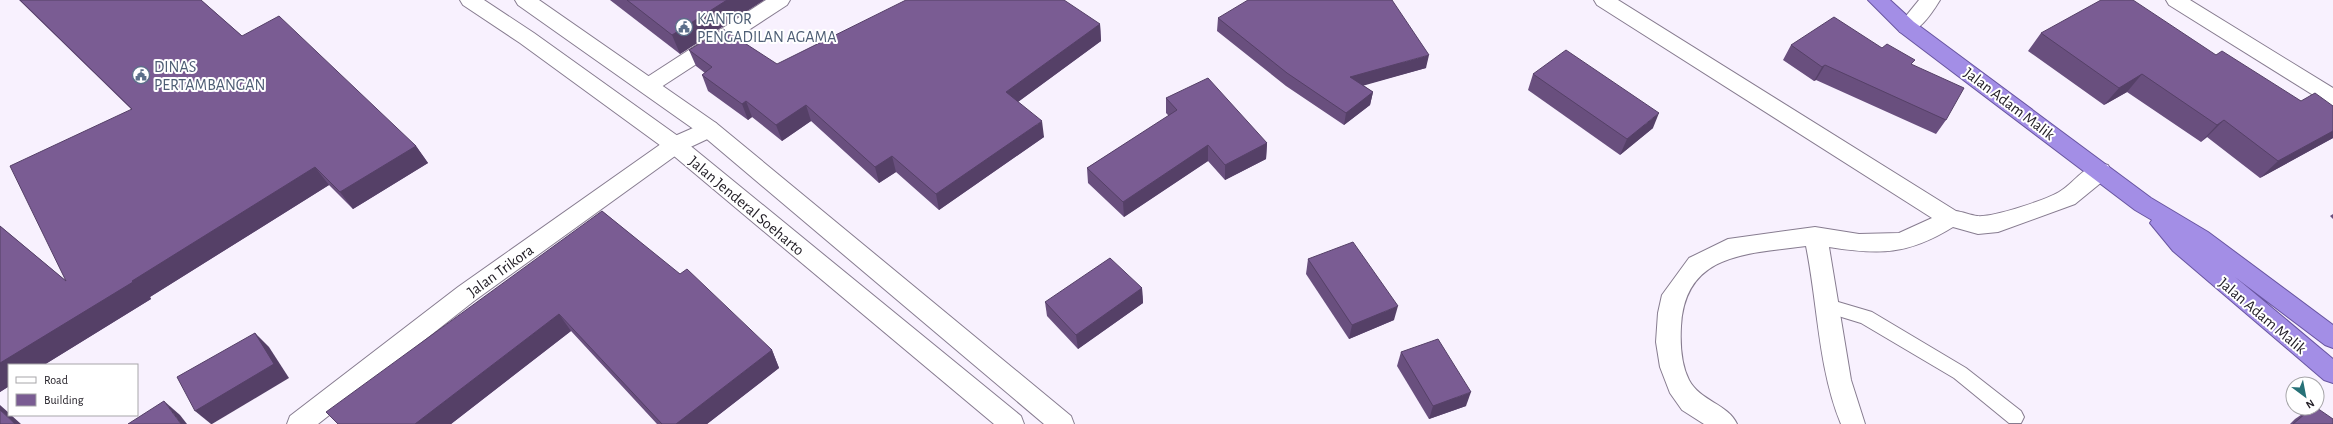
<svg xmlns="http://www.w3.org/2000/svg" width="2333" height="424" viewBox="0 0 2333 424" font-family="'Alegreya Sans',sans-serif">
	<rect width="100%" height="100%" fill="#f8f1fe"/>
	<g fill="none" stroke-linecap="round" stroke-linejoin="round">
		<g stroke="#877c90" stroke-width="2">
			<polygon id="service" points="1828,299 1872,312 1966,368 2021,411 2024,417 2021,423 2009,423 1954,378 1861,323 1822,311 1820,306 1822,301"/>
		</g>
		<g stroke="#877c90" stroke-width="2">
			<g id="minor">
				<polygon points="766,0 790,0 787,5 655,91 648,93 641,91 638,86 641,81"/>
				<path d="M1594,0H1618L1956,211C1963,212 1970,215 1977,216C1993,218 2045,200 2059,192C2075,183 2088,159 2108,165L2111,171L2108,177L2075,204L1998,232L1978,234L1953,227C1908,255 1879,255 1829,247L1851,380L1865,424H1841C1818,368 1818,305 1806,246C1749,254 1685,252 1681,326C1680,344 1681,364 1689,380C1700,401 1728,404 1737,424H1704L1682,410L1670,393L1660,367L1656,342L1658,313L1662,295L1689,258L1728,239L1815,227L1859,234L1899,233L1932,218L1597,5Z"/>
				<polygon points="2166,0 2190,0 2333,88 2333,106 2326,103 2169,5"/>
				<polygon points="709,121 716,123 719,129 716,135 682,151 474,301 318,424 287,424 290,416 458,287 668,139"/>
			</g>
		</g>
		<g stroke="#877c90" stroke-width="2">
			<g id="secondary">
				<polygon points="460,0 484,0 534,33 682,139 1021,416 1024,424 994,424 668,151 520,43 463,5"/>
				<polygon points="515,0 539,0 716,123 1071,416 1074,424 1044,424 702,135 518,5"/>
				<path d="M1919,0H1940C1932,13 1917,37 1900,32L1897,27Z"/>
			</g>
		</g>
		<g stroke="#6855a0" stroke-width="2">
			<polygon id="trunk" points="1868,0 1890,0 1914,22 2151,198 2208,232 2333,325 2333,348 2325,345 2235,277 2333,359 2333,383 2324,380 2173,251 2150,223 2152,220 2135,210 1900,32"/>
		</g>
		<use href="#service" fill="#fff" fill-rule="evenodd"/>
		<use href="#minor" fill="#fff" fill-rule="evenodd"/>
		<use href="#secondary" fill="#fff" fill-rule="evenodd"/>
		<use href="#trunk" fill="#a38ee6" fill-rule="evenodd"/>
	</g>
	<g fill="#694f7e">
		<polygon points="19,0 201,0 242,36 416,146 428,163 353,209 329,185 150,297 151,299 0,392 0,226 66,281 131,109"/>
		<polygon points="610,0 764,0 680,54"/>
		<polygon points="1218,18 1426,68 1363,85 1373,92 1370,105 1344,125 1286,86 1217,31"/>
		<polygon points="1100,24 1101,41 1018,102 1044,137 939,210 896,172 879,183 811,121 782,141 752,117 748,120 708,91 702,75 705,73 696,66 689,50 777,64"/>
		<polygon points="2041,33 2216,55 2301,101 2333,106 2333,138 2260,178 2207,137 2201,142 2127,92 2104,105 2028,51"/>
		<polygon points="1791,45 1882,48 1912,65 1946,120 1936,134 1816,80 1814,81 1783,60"/>
		<polygon points="1533,74 1653,128 1620,155 1528,90"/>
		<polygon points="1166,98 1267,143 1266,159 1225,180 1208,161 1124,217 1088,183 1087,168 1169,116 1166,113"/>
		<polygon points="602,211 772,350 779,368 707,424 657,424 571,331 451,424 338,424"/>
		<polygon points="2333,214 2333,219 2330,216"/>
		<polygon points="1308,259 1394,320 1349,339 1306,274"/>
		<polygon points="1142,288 1143,303 1078,349 1047,316 1045,302"/>
		<polygon points="1401,352 1466,406 1429,419 1397,366"/>
		<polygon points="2311,408 2317,408 2333,424 2290,424 2295,419"/>
	</g>
	<g fill="#554067">
		<polygon points="727,0 764,0 680,54 672,35"/>
		<polygon points="1100,24 1101,41 1008,109 1006,92"/>
		<polygon points="1429,55 1426,68 1348,90 1350,77"/>
		<polygon points="1825,65 1816,80 1814,81 1822,67"/>
		<polygon points="2142,74 2127,92 2104,105 2119,88"/>
		<polygon points="1373,92 1370,105 1344,125 1346,113"/>
		<polygon points="746,101 752,117 748,120 742,104"/>
		<polygon points="806,105 811,121 782,141 776,125"/>
		<polygon points="1659,113 1653,128 1620,155 1627,139"/>
		<polygon points="2224,120 2207,137 2201,142 2217,125"/>
		<polygon points="1042,121 1044,137 939,210 936,194"/>
		<polygon points="2333,131 2333,138 2260,178 2278,161"/>
		<polygon points="1267,143 1266,159 1225,180 1225,165"/>
		<polygon points="1208,145 1208,161 1124,217 1123,202"/>
		<polygon points="416,146 428,163 353,209 340,192"/>
		<polygon points="892,156 896,172 879,183 875,167"/>
		<polygon points="315,167 329,185 150,297 151,299 44,365 9,365 9,386 0,392 0,363"/>
		<polygon points="1142,288 1143,303 1078,349 1076,335"/>
		<polygon points="1398,306 1394,320 1349,339 1352,325"/>
		<polygon points="559,314 571,331 451,424 415,424"/>
		<polygon points="255,333 269,347 289,378 212,424 211,424 195,411"/>
		<polygon points="772,350 779,368 707,424 676,424"/>
		<polygon points="1471,392 1466,406 1429,419 1433,406"/>
		<polygon points="164,401 180,415 187,424 181,424"/>
		<polygon points="0,405 9,413 9,415 11,415 21,424 15,424 0,410"/>
	</g>
	<g fill="#7a5c93" stroke="#554067">
		<polygon points="20,0 201,0 242,36 279,16 416,146 340,192 315,167 132,281 133,282 0,363 0,226 66,281 10,166 132,109"/>
		<polygon points="627,0 727,0 672,35"/>
		<polygon points="906,0 1064,0 1100,24 1006,92 1042,121 936,194 892,156 875,167 806,105 776,125 746,101 742,104 702,75 712,67 689,50 723,29 777,64"/>
		<polygon points="1248,0 1392,0 1429,55 1350,77 1373,92 1346,113 1287,73 1218,18"/>
		<polygon points="2101,0 2133,0 2216,55 2222,51 2301,101 2315,93 2333,106 2333,131 2278,161 2224,120 2217,125 2142,74 2119,88 2041,33"/>
		<polygon points="1834,17 1882,48 1887,44 1915,60 1911,64 1964,88 1946,120 1825,65 1822,67 1791,45"/>
		<polygon points="1566,50 1659,113 1627,139 1533,74"/>
		<polygon points="1208,78 1267,143 1225,165 1208,145 1123,202 1087,168 1177,110 1166,98"/>
		<polygon points="602,211 680,274 687,269 772,350 676,424 662,424 559,314 415,424 338,424 326,412"/>
		<polygon points="1353,242 1398,306 1352,325 1308,259"/>
		<polygon points="1110,258 1142,288 1076,335 1045,302"/>
		<polygon points="255,333 274,364 195,411 177,377"/>
		<polygon points="1438,339 1471,392 1433,406 1401,352"/>
		<polygon points="164,401 181,424 128,424"/>
		<polygon points="2312,408 2317,408 2333,419 2333,424 2293,424"/>
		<polygon points="0,410 15,424 0,424"/>
	</g>
	<defs>
		<g id="civic-ring" transform="scale(0.9)"><circle r="9.5" fill="#fff" stroke="#5c6f8a" stroke-width="1.5"/><path d="M-.6-6.5H3V-4.5H.6V-3L4-1V1h2V6H-6V1h2V-1L-.6-3ZM-1.2 2.5V6h2.4V2.5Z" fill="#5c6f8a"/></g>
	</defs>
	<g fill-rule="evenodd">
		<use href="#civic-ring" x="684" y="27"/>
		<use href="#civic-ring" x="141" y="75"/>
	</g>
	<g text-anchor="middle" stroke-width="4" stroke-linejoin="round" paint-order="stroke">
		<g font-size="16" fill="#4e5e75" stroke="#fff" text-anchor="start">
			<text x="697" y="24">KANTOR<tspan x="697" dy="18">PENGADILAN AGAMA</tspan></text>
			<text x="154" y="72">DINAS<tspan x="154" dy="18">PERTAMBANGAN</tspan></text>
		</g>
		<g font-size="16" fill="#242028" stroke="#fff">
			<text transform="translate(2010 103) rotate(37)" y="6">Jalan Adam Malik</text>
			<text transform="translate(747 205) rotate(40)" y="6">Jalan Jenderal Soeharto</text>
			<text transform="translate(500 270) rotate(-36)" y="6">Jalan Trikora</text>
			<text transform="translate(2263 315) rotate(40)" y="6">Jalan Adam Malik</text>
		</g>
	</g>
	<rect x="8" y="364" width="130" height="52" fill="#ffffff" stroke="#a7a6a9"/>
	<rect x="16" y="377" width="20" height="6" fill="#ffffff" stroke="#a7a6a9"/>
	<text x="44" y="384" font-size="12" fill="#242028">Road</text>
	<rect x="16" y="394" width="20" height="12" fill="#7a5c93" stroke="#a7a6a9"/>
	<text x="44" y="404" font-size="12" fill="#242028">Building</text>
	<g transform="translate(2305 396) rotate(148)"><circle r="19" fill="#ffffff" stroke="#a7a6a9"/>
	<path d="M0-3L7 15L0 10L-7 15Z" fill="#277177"/>
	<text y="-6" font-size="11" font-weight="bold" text-anchor="middle" fill="#242028">N</text>
	</g>
</svg>
